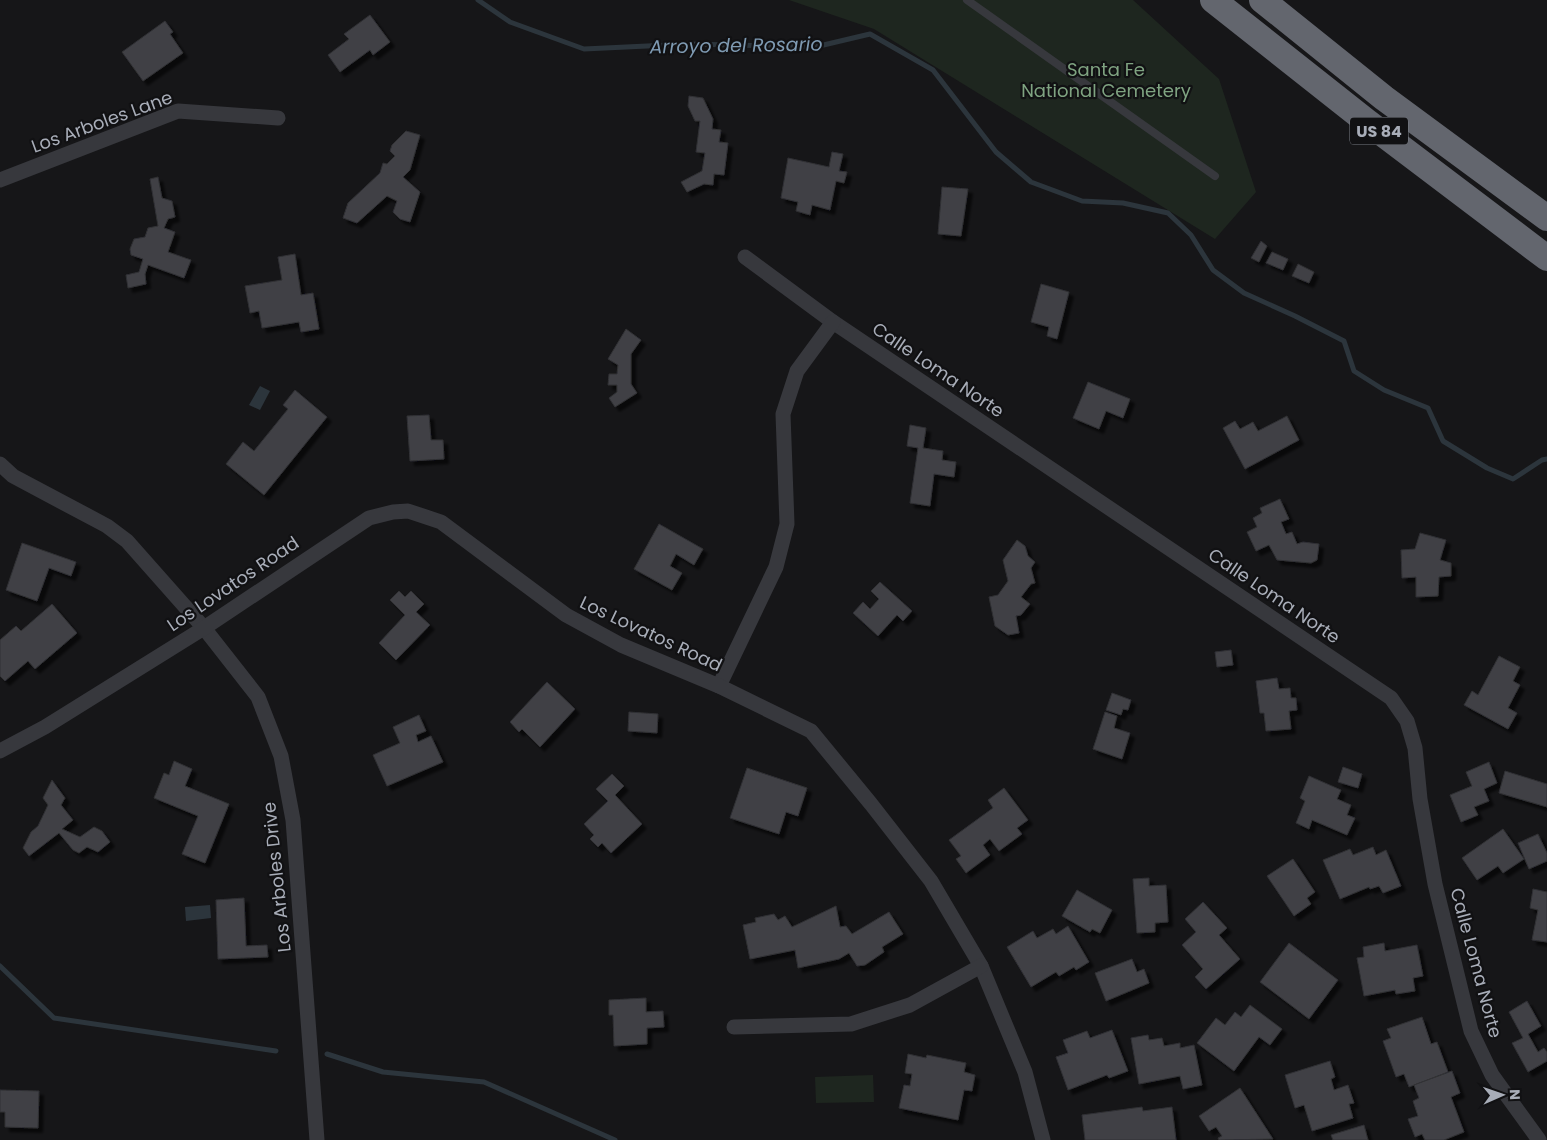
<svg xmlns="http://www.w3.org/2000/svg" width="1547" height="1140" viewBox="0 0 1547 1140" font-family="Poppins,sans-serif">
	<defs>
		<filter id="shadow"><feDropShadow dx="4.5" dy="4.5" stdDeviation="1" flood-color="#0009"/></filter>
	</defs>
	<rect width="100%" height="100%" fill="#161618"/>
	<g fill="#1e261f">
		<polygon points="789,0 1133,0 1219,79 1256,192 1215,239 874,29"/>
		<polygon points="873,1075 874,1102 816,1103 815,1077"/>
	</g>
	<g fill="#2c353c">
		<polygon points="260,386 270,391 260,410 249,405"/>
		<polygon points="210,905 211,918 186,921 185,907"/>
	</g>
	<g fill="none" stroke-linecap="round" stroke-linejoin="round">
		<g stroke="#2c353c" stroke-width="5">
			<polyline points="478,0 510,22 584,49 689,44 815,47 870,34 933,70 996,152 1031,182 1082,201 1123,203 1168,213 1191,235 1213,270 1244,293 1295,316 1344,341 1354,371 1384,390 1428,408 1443,441 1487,468 1513,479 1542,460 1547,459"/>
			<polyline points="0,966 54,1018 276,1051"/>
			<polyline points="327,1054 383,1072 484,1082 615,1140"/>
		</g>
	</g>
	<g fill="#404145" stroke="#303034" filter="url(#shadow)">
		<polygon points="370,15 390,42 373,55 370,50 340,72 328,55 349,39 344,34"/>
		<polygon points="165,21 173,32 170,34 183,53 143,81 122,52"/>
		<polygon points="689,96 703,98 713,119 712,129 721,130 719,142 728,143 724,175 714,174 713,185 704,184 687,192 681,182 702,171 705,153 696,152 700,121 695,121 688,106"/>
		<polygon points="406,131 420,135 410,170 403,177 420,192 410,222 400,219 393,212 397,201 387,196 357,223 343,218 348,203 380,173 383,163 387,164 395,156 390,151 392,145"/>
		<polygon points="832,152 843,154 839,171 847,172 844,183 836,181 830,210 812,205 810,215 796,211 798,202 781,198 788,158 829,167"/>
		<polygon points="158,177 162,198 172,201 175,217 168,219 164,228 175,232 168,252 191,260 184,278 148,265 145,274 146,284 128,288 126,275 139,272 143,259 131,255 130,249 134,239 145,237 148,228 158,226 150,179"/>
		<polygon points="942,187 968,189 961,236 938,234"/>
		<polygon points="1261,241 1267,246 1259,262 1251,258"/>
		<polygon points="1272,252 1288,259 1283,270 1266,263"/>
		<polygon points="295,254 301,295 313,293 319,329 301,332 299,322 262,328 259,311 250,313 245,286 282,280 278,257"/>
		<polygon points="1298,264 1314,272 1309,283 1292,276"/>
		<polygon points="1041,284 1069,292 1057,339 1047,336 1049,327 1031,322"/>
		<polygon points="626,329 641,340 631,354 631,384 637,393 615,407 609,398 617,392 617,385 608,385 609,374 617,374 618,365 608,359"/>
		<polygon points="1088,382 1130,399 1123,418 1106,411 1099,429 1073,418"/>
		<polygon points="295,390 327,417 264,495 226,464 243,442 254,451 288,409 283,405"/>
		<polygon points="429,415 431,440 443,440 444,459 410,461 407,416"/>
		<polygon points="1287,416 1299,440 1245,469 1223,428 1235,421 1240,429 1253,422 1258,431"/>
		<polygon points="910,425 926,428 923,448 943,451 942,460 956,462 954,477 934,474 930,506 910,503 918,448 907,446"/>
		<polygon points="1280,499 1289,519 1281,522 1286,534 1292,532 1297,544 1303,542 1319,544 1317,560 1311,563 1277,560 1269,545 1256,551 1247,532 1257,527 1253,518 1262,513 1260,508"/>
		<polygon points="659,524 703,549 694,565 676,554 670,566 682,573 672,590 634,569"/>
		<polygon points="1420,533 1446,540 1440,560 1451,563 1451,576 1439,577 1438,596 1416,597 1416,577 1402,578 1401,550 1415,549"/>
		<polygon points="1017,540 1025,546 1028,556 1035,562 1031,568 1035,583 1031,584 1021,597 1030,604 1021,615 1016,616 1019,633 1008,635 995,626 989,597 998,595 1008,581 1003,560"/>
		<polygon points="22,543 76,562 71,576 49,568 37,601 6,590"/>
		<polygon points="880,582 912,611 903,621 897,615 878,636 853,613 863,602 870,609 879,599 871,591"/>
		<polygon points="399,591 405,597 411,591 424,604 416,612 430,625 396,660 379,643 405,615 390,600"/>
		<polygon points="52,604 77,633 35,669 28,661 5,681 0,676 0,640 16,626 21,631"/>
		<polygon points="1231,650 1233,665 1217,667 1215,652"/>
		<polygon points="1499,656 1520,667 1513,681 1520,685 1508,708 1517,713 1508,729 1464,705 1472,691 1478,695"/>
		<polygon points="1277,678 1279,689 1290,688 1291,698 1296,698 1297,710 1289,711 1291,729 1266,731 1264,713 1260,713 1256,681"/>
		<polygon points="547,682 575,709 540,747 522,729 519,732 510,722"/>
		<polygon points="1112,693 1131,700 1128,710 1123,709 1121,715 1106,710"/>
		<polygon points="629,712 658,714 657,733 628,731"/>
		<polygon points="1105,712 1117,716 1114,728 1130,733 1122,759 1093,749"/>
		<polygon points="419,715 426,731 416,735 418,742 431,736 443,762 387,786 373,755 400,743 393,727"/>
		<polygon points="174,761 192,769 185,786 229,804 205,863 182,854 198,816 154,798 164,773 169,775"/>
		<polygon points="1489,762 1497,783 1484,789 1489,801 1474,807 1478,815 1461,822 1450,795 1472,786 1466,772"/>
		<polygon points="1343,767 1362,774 1358,788 1338,782"/>
		<polygon points="747,768 807,788 798,816 786,812 779,834 730,818"/>
		<polygon points="1505,771 1547,784 1547,807 1499,793"/>
		<polygon points="612,774 624,786 615,795 642,824 611,853 602,843 598,847 590,839 594,835 584,824 608,801 596,789"/>
		<polygon points="1309,776 1341,790 1337,799 1351,805 1347,815 1355,818 1347,835 1312,820 1309,829 1296,823 1305,801 1300,798"/>
		<polygon points="52,780 65,798 61,805 73,820 62,829 80,837 94,827 102,831 110,842 98,852 87,847 79,853 73,850 59,833 29,856 23,848 31,832 38,826 48,805 43,798"/>
		<polygon points="1004,788 1028,820 1017,828 1022,834 999,851 990,839 983,845 990,855 966,873 956,859 961,856 949,840 993,808 988,800"/>
		<polygon points="1503,829 1524,859 1503,873 1498,866 1477,880 1462,858"/>
		<polygon points="1538,834 1547,853 1547,861 1529,869 1518,843"/>
		<polygon points="1373,847 1376,855 1386,850 1401,886 1383,893 1379,886 1370,889 1369,887 1340,899 1323,860 1350,849 1353,855"/>
		<polygon points="1293,859 1315,892 1307,898 1311,904 1294,916 1267,876"/>
		<polygon points="1149,878 1149,886 1166,885 1168,922 1155,923 1155,932 1137,933 1133,879"/>
		<polygon points="1533,889 1547,892 1547,942 1532,940 1538,910 1530,908"/>
		<polygon points="1077,890 1112,910 1100,933 1092,929 1090,932 1062,916"/>
		<polygon points="244,898 246,946 267,945 268,957 218,959 216,900"/>
		<polygon points="1203,902 1227,928 1219,935 1240,959 1206,989 1195,977 1203,969 1182,945 1196,932 1185,919"/>
		<polygon points="836,906 840,927 846,926 852,934 889,912 903,934 882,947 884,952 865,965 857,966 849,953 839,959 798,968 795,950 750,959 743,925 756,922 755,918 774,914 778,920 785,916 792,927"/>
		<polygon points="1068,926 1089,962 1076,970 1074,967 1059,976 1056,972 1031,987 1007,947 1033,931 1037,938 1053,929 1056,934"/>
		<polygon points="1289,943 1338,980 1309,1019 1260,982"/>
		<polygon points="1384,943 1385,951 1417,945 1423,976 1413,978 1415,991 1396,994 1395,990 1364,996 1357,958 1364,957 1363,947"/>
		<polygon points="1132,959 1137,972 1144,969 1149,983 1106,1001 1095,973"/>
		<polygon points="646,998 646,1012 663,1011 664,1027 647,1028 647,1044 614,1046 613,1015 609,1015 609,1000"/>
		<polygon points="1527,1001 1541,1026 1528,1034 1538,1052 1544,1048 1547,1052 1547,1061 1528,1072 1512,1043 1523,1038 1509,1012"/>
		<polygon points="1250,1005 1282,1029 1270,1045 1259,1037 1234,1071 1197,1043 1216,1018 1225,1025 1235,1012 1241,1017"/>
		<polygon points="1422,1017 1431,1044 1437,1042 1448,1072 1409,1087 1404,1074 1396,1077 1383,1041 1391,1038 1387,1029"/>
		<polygon points="1112,1030 1128,1071 1109,1078 1107,1075 1068,1090 1056,1057 1068,1053 1063,1040 1087,1031 1090,1038"/>
		<polygon points="1148,1035 1149,1040 1162,1038 1164,1046 1180,1043 1180,1048 1194,1045 1202,1085 1183,1089 1180,1076 1139,1084 1131,1038"/>
		<polygon points="908,1054 926,1058 927,1055 966,1063 964,1072 975,1075 972,1091 964,1090 958,1120 899,1108 904,1085 910,1086 912,1074 905,1073"/>
		<polygon points="1330,1061 1335,1077 1331,1079 1334,1090 1348,1085 1354,1103 1349,1104 1353,1118 1312,1131 1304,1105 1295,1108 1285,1075"/>
		<polygon points="1452,1071 1460,1093 1451,1097 1464,1132 1444,1140 1425,1140 1422,1134 1415,1137 1408,1119 1418,1116 1413,1101 1419,1098 1414,1085"/>
		<polygon points="1240,1088 1273,1139 1219,1140 1218,1138 1222,1136 1216,1127 1209,1131 1199,1116"/>
		<polygon points="0,1090 39,1091 38,1128 5,1127 5,1112 0,1112"/>
		<polygon points="1142,1107 1143,1111 1172,1107 1176,1140 1085,1140 1082,1115"/>
		<polygon points="1364,1125 1368,1140 1333,1140 1331,1135"/>
	</g>
	<g fill="none" stroke-linecap="round" stroke-linejoin="round">
		<polyline stroke="#37383d" stroke-width="8" points="967,0 1215,176"/>
		<g stroke="#37383d" stroke-width="15">
			<polyline points="0,180 178,111 278,118"/>
			<polyline points="745,257 833,322 1391,698 1407,721 1415,748 1420,799 1435,884 1471,1031 1492,1075 1539,1140"/>
			<polyline points="0,464 13,476 107,526 127,541 204,628 258,697 281,756 293,820 317,1140"/>
			<polyline points="719,686 776,567 787,524 783,414 797,371 833,322"/>
			<polyline points="0,751 45,727 204,628 369,518 393,512 408,511 441,522 566,615 621,645 719,686 811,731 871,804 931,881 981,966 1025,1072 1043,1140"/>
			<polyline points="734,1027 851,1024 910,1005 981,966"/>
		</g>
		<g stroke="#63666e" stroke-width="26">
			<polyline points="1213,0 1366,121 1547,258"/>
			<polyline points="1262,0 1384,98 1547,218"/>
		</g>
	</g>
	<g text-anchor="middle" stroke-width="4.5" stroke-linejoin="round" paint-order="stroke">
		<rect fill="#111113" stroke="#7b7e86" stroke-width="1" x="1350" y="117.5" width="58" height="27" rx="4"/>
		<g font-size="16" font-weight="bold" fill="#a8adb8">
			<text x="1379" y="137">US 84</text>
		</g>
		<g font-size="18" fill="#7fa381" stroke="#111113">
			<text x="1106" y="76">Santa Fe<tspan x="1106" dy="21">National Cemetery</tspan></text>
		</g>
		<g font-size="18" fill="#a8adb8" stroke="#111113">
			<text transform="translate(102 122) rotate(-20)" y="6">Los Arboles Lane</text>
			<text transform="translate(938 370) rotate(34)" y="6">Calle Loma Norte</text>
			<text transform="translate(233 584) rotate(-34)" y="6">Los Lovatos Road</text>
			<text transform="translate(1274 596) rotate(34)" y="6">Calle Loma Norte</text>
			<text transform="translate(651 634) rotate(25)" y="6">Los Lovatos Road</text>
			<text transform="translate(277 877) rotate(-96)" y="6">Los Arboles Drive</text>
			<text transform="translate(1476 963) rotate(75)" y="6">Calle Loma Norte</text>
		</g>
		<g font-size="19" font-style="italic" fill="#7f9bb3" stroke="#111113">
			<text transform="translate(736 45) rotate(-1)" y="7">Arroyo del Rosario</text>
		</g>
	</g>
	<g transform="translate(1502 1095) rotate(88)" stroke="#111113" stroke-width="4" paint-order="stroke">
	<path d="M0-4L9 19L0 12L-9 19Z" fill="#a8adb8"/>
	<text y="-8" font-size="14" font-weight="bold" text-anchor="middle" fill="#a8adb8">N</text>
	</g>
</svg>
